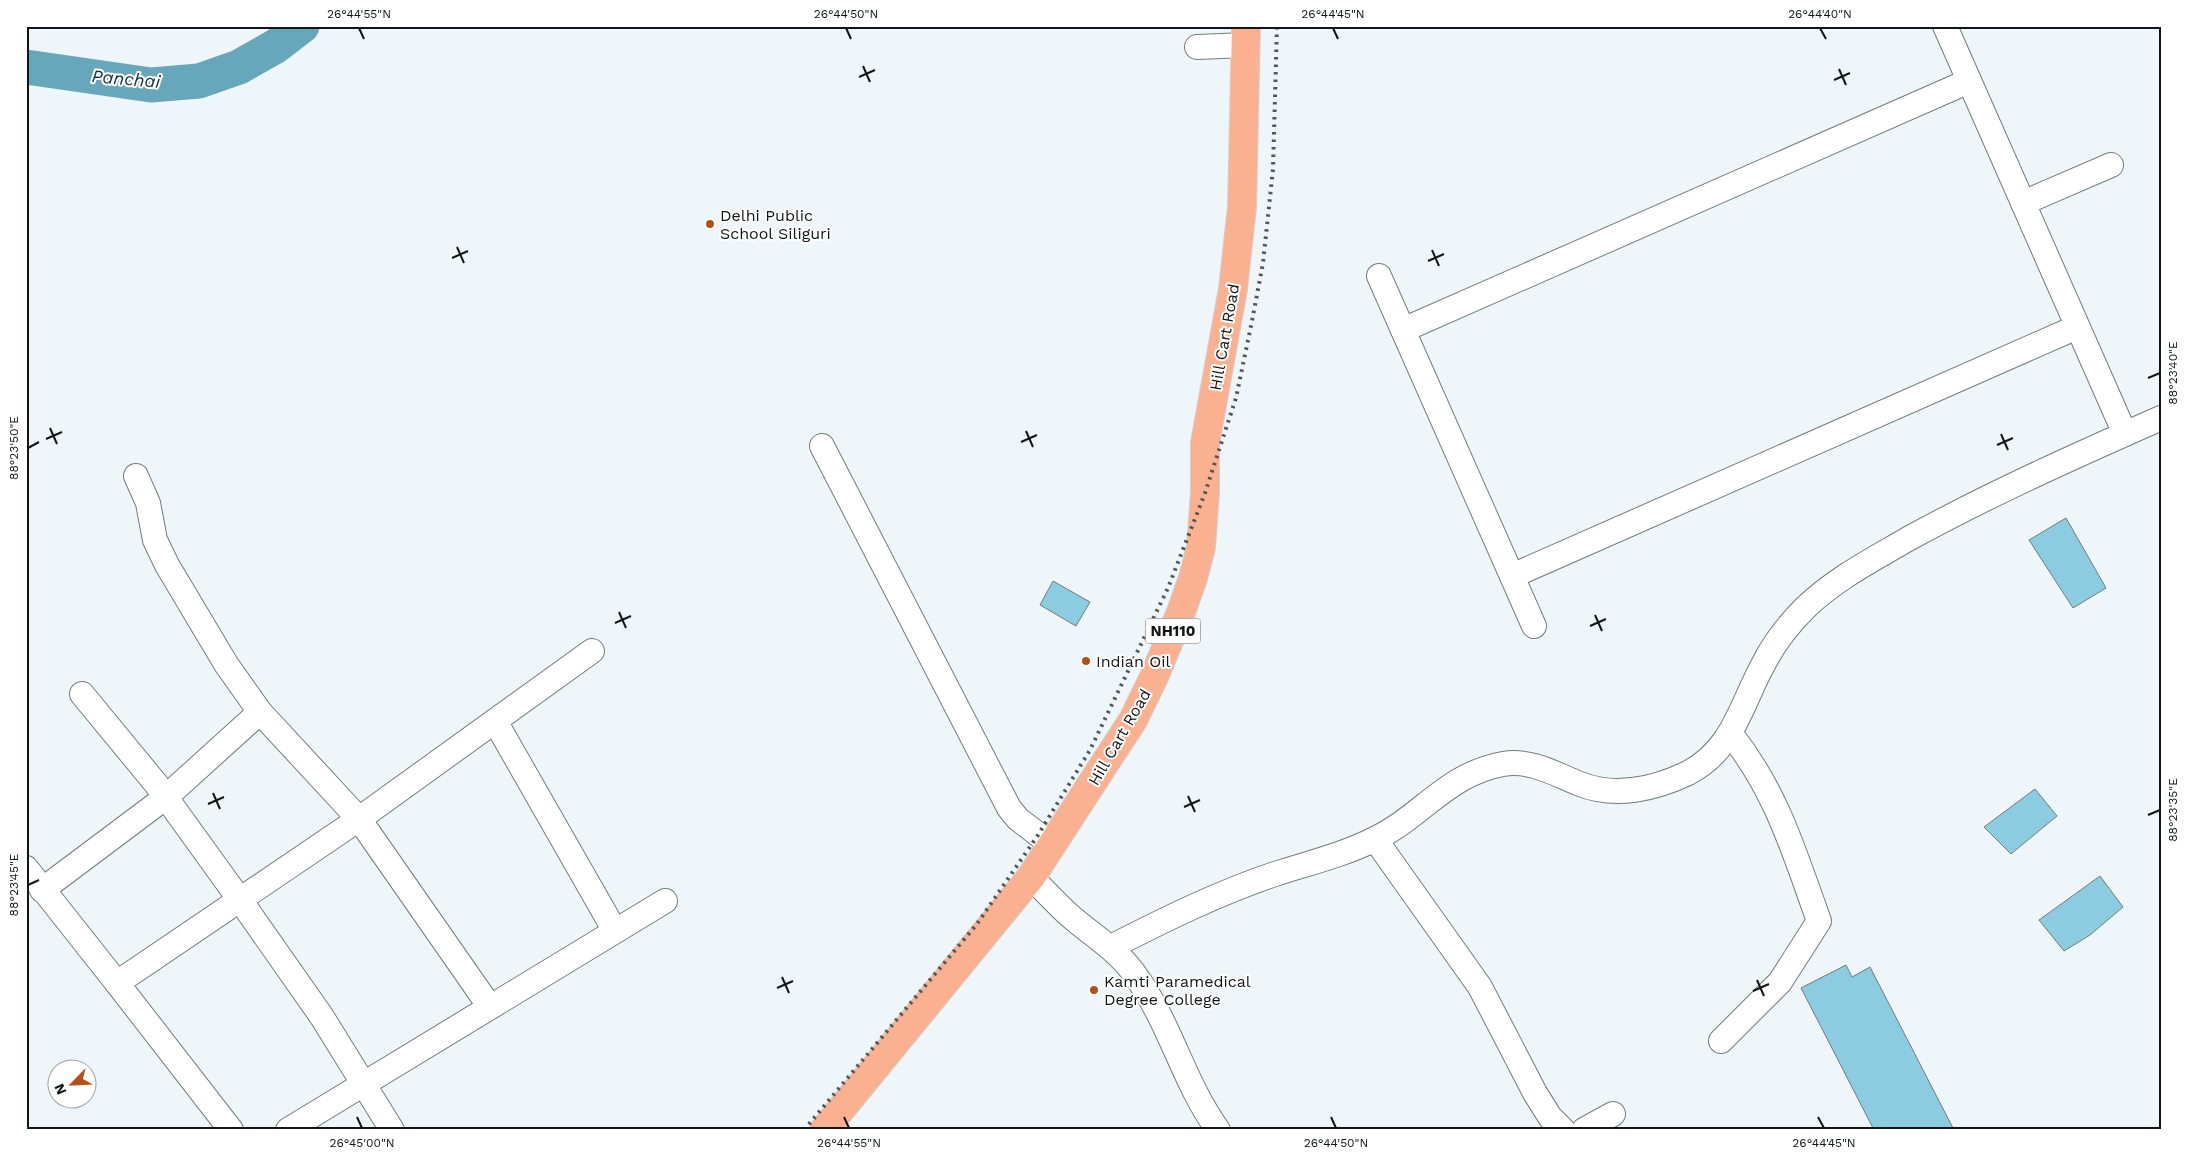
<svg xmlns="http://www.w3.org/2000/svg" width="2187" height="1156" viewBox="0 0 2187 1156" font-family="'Work Sans',sans-serif">
	<rect width="100%" height="100%" fill="#eef6f9"/>
	<g fill="none" stroke-linecap="round" stroke-linejoin="round">
		<polyline stroke="#67a7bb" stroke-width="35" points="26,67 151,85 199,81 239,67 276,46 302,26"/>
	</g>
	<g fill="#8ccce1" stroke="#737a7d">
		<polygon points="2066,518 2106,588 2073,608 2029,540"/>
		<polygon points="1053,581 1090,602 1076,626 1040,605"/>
		<polygon points="2035,789 2057,816 2011,854 1984,827"/>
		<polygon points="2100,876 2123,907 2090,935 2064,951 2039,920"/>
		<polygon points="1846,965 1852,977 1870,967 1954,1130 1874,1130 1801,988"/>
	</g>
	<g fill="none" stroke-linecap="round" stroke-linejoin="round">
		<g stroke="#747b7d" stroke-width="26">
			<g id="minor">
				<polyline points="1945,26 2125,434"/>
				<polyline points="1197,47 1246,45"/>
				<polyline points="2023,203 2111,165"/>
				<polyline points="1379,276 1534,626"/>
				<polyline points="1403,330 1969,81"/>
				<polyline points="822,446 1009,808 1018,819 1052,845"/>
				<polyline points="136,476 148,503 155,540 167,565 226,664 260,712 359,819 490,1007"/>
				<polyline points="1512,576 2077,327"/>
				<polyline points="82,694 157,785 240,900 322,1017 392,1130"/>
				<polyline points="495,721 615,931"/>
				<polyline points="1375,839 1480,987 1535,1093 1550,1117 1563,1130"/>
				<polyline points="26,868 117,983"/>
				<path d="M1031,877C1044,890 1056,903 1069,915C1094,937 1119,950 1138,979C1171,1026 1184,1083 1218,1130"/>
				<polyline points="42,890 166,797 260,712"/>
				<path d="M1111,947C1164,920 1218,893 1275,874C1309,863 1343,855 1375,839C1421,817 1447,774 1503,764C1530,759 1555,774 1580,784C1615,798 1655,789 1688,773C1734,749 1741,704 1764,663C1774,643 1789,624 1805,608C1835,579 1872,560 1908,539C1990,494 2075,456 2161,418"/>
				<path d="M1721,1041L1780,982L1819,921C1794,852 1777,792 1730,733"/>
				<polyline points="231,1130 117,983 359,819 592,651"/>
				<polyline points="288,1130 665,901"/>
				<polyline points="1584,1130 1613,1114"/>
			</g>
		</g>
		<g stroke="#d0d0d0" stroke-width="30">
			<polyline id="highway" points="824,1130 1031,877 1133,720 1154,677 1181,612 1193,578 1201,547 1205,493 1205,443 1233,289 1242,207 1246,26"/>
		</g>
		<use href="#minor" stroke="#fff" stroke-width="24"/>
		<use href="#highway" stroke="#fbb190" stroke-width="28"/>
		<polyline stroke="#525758" stroke-width="4" stroke-dasharray="2.5 5" stroke-linecap="butt" points="804,1130 977,924 1038,835 1090,750 1168,588 1205,493 1236,398 1252,321 1263,263 1273,169 1277,26"/>
	</g>
	<path fill="none" stroke="#121516" stroke-width="2" d="M359,28L364,39M846,28L851,39M1333,28L1338,39M1820,28L1826,39M863,66L870,82M1839,69L1846,85M859,77L875,70M1834,80L1850,73M457,247L464,263M1432,250L1439,266M452,258L468,251M1428,261L1444,254M2148,378L2160,373M50,428L57,444M1026,431L1033,447M2001,434L2008,450M46,439L62,432M1021,442L1037,435M1997,445L2013,438M28,448L39,442M619,612L626,628M1595,615L1602,631M615,623L631,616M1590,626L1606,619M213,793L220,809M1188,796L1195,812M208,804L224,797M1184,807L1200,800M2148,815L2160,810M28,885L39,880M782,977L789,993M1757,980L1764,996M777,988L793,981M1753,991L1769,984M357,1117L362,1128M844,1117L849,1128M1331,1117L1336,1128M1818,1117L1824,1128"/>
	<g fill="#b35019" stroke="#fff" stroke-width="2">
		<circle cx="710" cy="224" r="5"/>
		<circle cx="1086" cy="661" r="5"/>
		<circle cx="1094" cy="990" r="5"/>
	</g>
	<g text-anchor="middle" stroke-width="4" stroke-linejoin="round" paint-order="stroke">
		<rect fill="#fff" stroke="#595b5c" stroke-width="1" x="1145.5" y="618.5" width="55" height="25" rx="4"/>
		<g font-size="15" font-weight="bold" fill="#121516">
			<text x="1173" y="636">NH110</text>
		</g>
		<g font-size="16" fill="#121516" stroke="#fff" text-anchor="start">
			<text x="720" y="221">Delhi Public<tspan x="720" dy="18">School Siliguri</tspan></text>
			<text x="1096" y="667">Indian Oil</text>
			<text x="1104" y="987">Kamti Paramedical<tspan x="1104" dy="18">Degree College</tspan></text>
		</g>
		<g font-size="16" fill="#121516" stroke="#fff">
			<text transform="translate(1224 337) rotate(-80)" y="6">Hill Cart Road</text>
			<text transform="translate(1119 737) rotate(-60)" y="6">Hill Cart Road</text>
		</g>
		<g font-size="18" font-style="italic" fill="#11303a" stroke="#fff">
			<text transform="translate(126 79) rotate(5)" y="6">Panchai</text>
		</g>
	</g>
	<rect width="2187" height="1156" fill="none" stroke="#ffffff" stroke-width="55"/>
	<g transform="translate(72 1084) rotate(246)"><circle r="24" fill="#ffffff" stroke="#a0a1a2"/>
	<path d="M0-4L9 19L0 12L-9 19Z" fill="#b35019"/>
	<text y="-8" font-size="14" font-weight="bold" text-anchor="middle" fill="#121516">N</text>
	</g>
	<rect x="28" y="28" width="2132" height="1100" fill="none" stroke="#121516" stroke-width="2"/>
	<g font-size="12" text-anchor="middle" fill="#121516">
		<text x="359" y="18">26°44'55"N</text>
		<text x="846" y="18">26°44'50"N</text>
		<text x="1333" y="18">26°44'45"N</text>
		<text x="1820" y="18">26°44'40"N</text>
		<text transform="translate(2173 373) rotate(-90)" y="4">88°23'40"E</text>
		<text transform="translate(14 448) rotate(-90)" y="4">88°23'50"E</text>
		<text transform="translate(2173 810) rotate(-90)" y="4">88°23'35"E</text>
		<text transform="translate(14 885) rotate(-90)" y="4">88°23'45"E</text>
		<text x="362" y="1147">26°45'00"N</text>
		<text x="849" y="1147">26°44'55"N</text>
		<text x="1336" y="1147">26°44'50"N</text>
		<text x="1824" y="1147">26°44'45"N</text>
	</g>
</svg>
